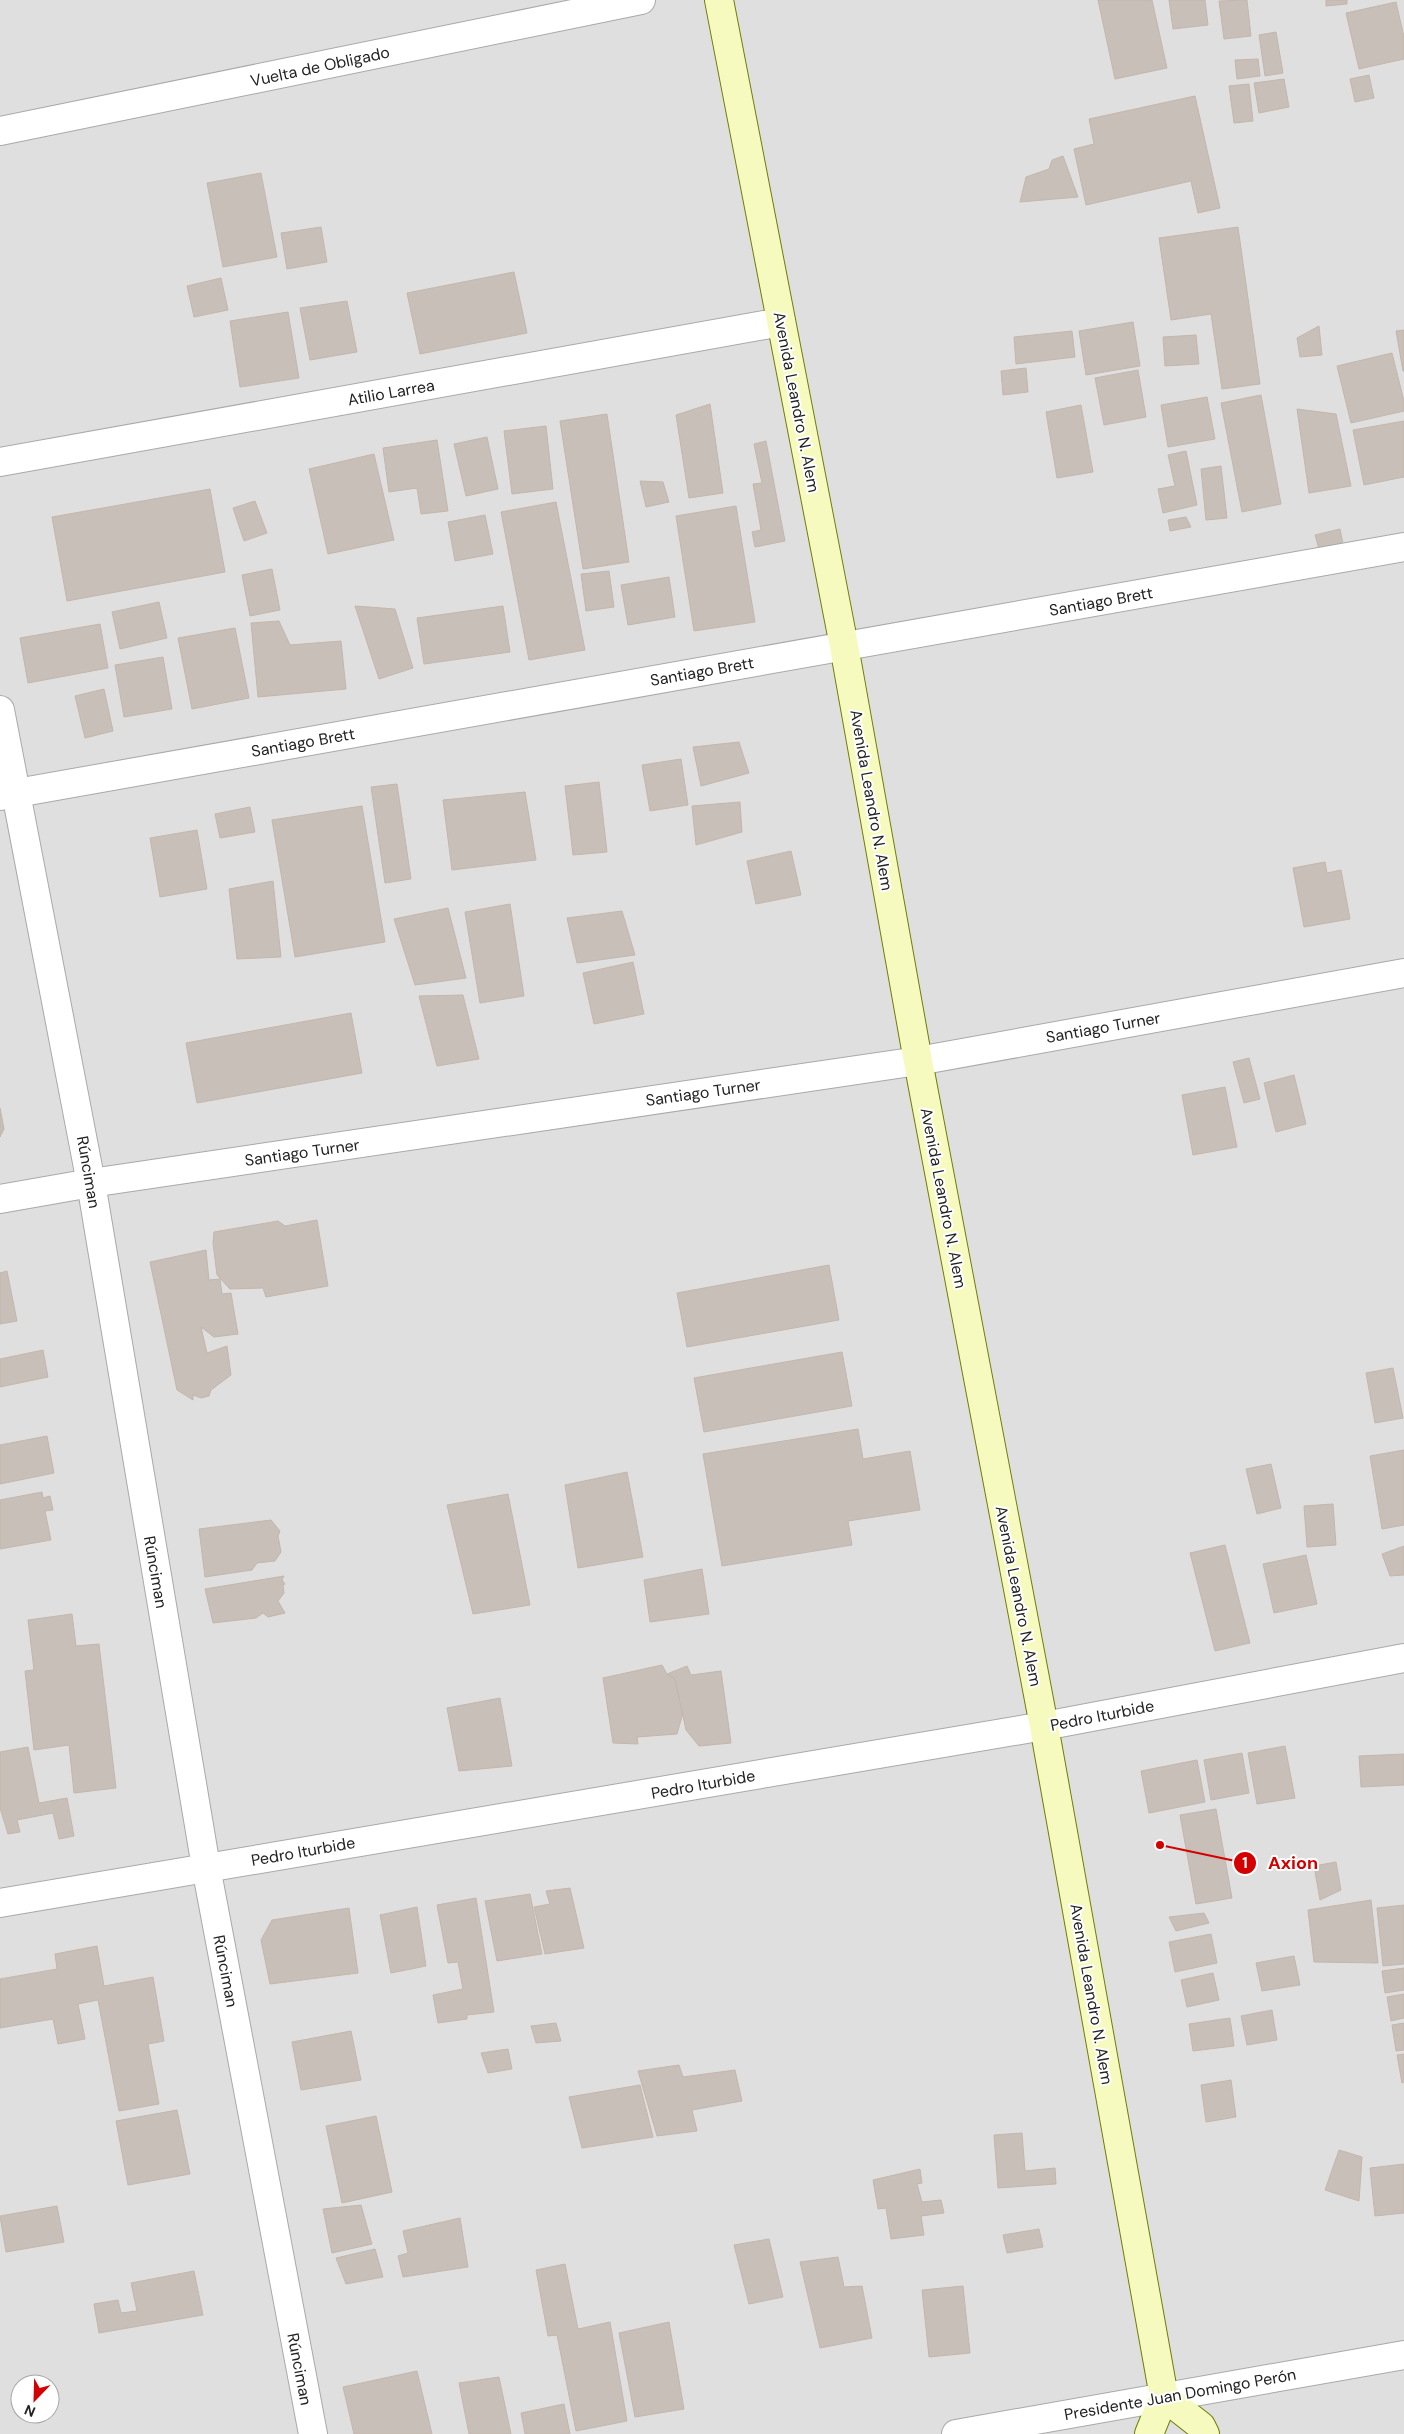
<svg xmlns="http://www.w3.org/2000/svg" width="1404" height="2434" viewBox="0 0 1404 2434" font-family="'DM Sans',sans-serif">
	<rect width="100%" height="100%" fill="#f2efe9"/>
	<path fill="#e0dfdf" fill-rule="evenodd" d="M0,0H1404V2434H0ZM20,2384H50V2414H20Z"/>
	<g fill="#c7bfb8" stroke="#c4b6ab">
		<polygon points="1098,0 1152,0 1167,68 1115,79"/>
		<polygon points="1169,0 1205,0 1208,25 1173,29"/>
		<polygon points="1247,0 1251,36 1224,39 1219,1"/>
		<polygon points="1326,0 1347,0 1347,4 1326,6"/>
		<polygon points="1396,2 1404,37 1404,59 1359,69 1346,13"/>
		<polygon points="1276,32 1283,73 1265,76 1259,35"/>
		<polygon points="1258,59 1260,76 1237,79 1235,60"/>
		<polygon points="1369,75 1374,98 1355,102 1350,79"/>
		<polygon points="1284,79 1289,107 1259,113 1254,83"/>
		<polygon points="1249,84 1253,121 1234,123 1229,86"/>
		<polygon points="1195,96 1220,208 1198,213 1191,181 1086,205 1074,149 1094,144 1089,119"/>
		<polygon points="1063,156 1078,197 1020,202 1026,177 1049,169 1052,160"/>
		<polygon points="261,173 277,257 223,267 207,183"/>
		<polygon points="321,227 327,262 287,269 281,233"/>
		<polygon points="1238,227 1260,384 1222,389 1211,314 1171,320 1159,238"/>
		<polygon points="514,272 527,333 420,354 407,293"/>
		<polygon points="221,278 228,310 194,317 187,286"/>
		<polygon points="347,301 357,352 310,360 300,308"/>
		<polygon points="288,312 299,378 240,387 230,321"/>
		<polygon points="1133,322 1140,366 1086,375 1079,331"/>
		<polygon points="1319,326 1322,355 1300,357 1297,338"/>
		<polygon points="1404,330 1404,371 1403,371 1396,331"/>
		<polygon points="1072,331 1075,357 1016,364 1014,337"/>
		<polygon points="1196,335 1199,364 1165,366 1163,337"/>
		<polygon points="1392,353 1404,401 1404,411 1351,423 1337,366"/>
		<polygon points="1026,368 1028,392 1003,395 1001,371"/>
		<polygon points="1138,370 1146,417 1104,425 1095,378"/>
		<polygon points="1261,395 1281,504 1242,512 1221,403"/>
		<polygon points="1207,397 1215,439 1168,447 1161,405"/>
		<polygon points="710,404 723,493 689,498 676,415"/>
		<polygon points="1081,405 1093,472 1057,478 1046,412"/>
		<polygon points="1297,409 1336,414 1351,486 1309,493"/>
		<polygon points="607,414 629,562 583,569 560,421"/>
		<polygon points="1404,421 1404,477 1364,485 1353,430"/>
		<polygon points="546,426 553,489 512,494 504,431"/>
		<polygon points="487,437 498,489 466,496 454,444"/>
		<polygon points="437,440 448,511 421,514 417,488 389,492 383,448"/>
		<polygon points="766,441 785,541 755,547 752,532 761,530 753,484 762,483 754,444"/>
		<polygon points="1186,451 1197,505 1163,513 1158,489 1175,486 1168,455"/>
		<polygon points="374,454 394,540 328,554 309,469"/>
		<polygon points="1221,466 1227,518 1206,520 1201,469"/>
		<polygon points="640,481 663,482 669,502 646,507"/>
		<polygon points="210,489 225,572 67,601 52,517"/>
		<polygon points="255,501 267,533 244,541 233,508"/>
		<polygon points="556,502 585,650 529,660 501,512"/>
		<polygon points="736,506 755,622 694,631 676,516"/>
		<polygon points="485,515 493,554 455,561 448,522"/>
		<polygon points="1186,517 1191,527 1170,531 1168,520"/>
		<polygon points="1340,529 1343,544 1319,549 1315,535"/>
		<polygon points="272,569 280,610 250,616 242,575"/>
		<polygon points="609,571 614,607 586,611 581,574"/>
		<polygon points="669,577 675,617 628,625 621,585"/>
		<polygon points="159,602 167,638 120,649 112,612"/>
		<polygon points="355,606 395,609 413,668 379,679"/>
		<polygon points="503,606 510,652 424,664 417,618"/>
		<polygon points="279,621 290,645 341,641 346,689 258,697 251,623"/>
		<polygon points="100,624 108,668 28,683 20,638"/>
		<polygon points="235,628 249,698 192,709 178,638"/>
		<polygon points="163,657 172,709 124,717 115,665"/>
		<polygon points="104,689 113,731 85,738 75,696"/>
		<polygon points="739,742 749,773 701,786 693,747"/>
		<polygon points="681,759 688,805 650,811 642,765"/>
		<polygon points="599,782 607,852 573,855 565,786"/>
		<polygon points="397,784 411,879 385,883 371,787"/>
		<polygon points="525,792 536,860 452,870 443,800"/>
		<polygon points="740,802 742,832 696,845 692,806"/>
		<polygon points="362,806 385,942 295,957 272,820"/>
		<polygon points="250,807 255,832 220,838 215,814"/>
		<polygon points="197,830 207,889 160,897 150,838"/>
		<polygon points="791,851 801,895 756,904 747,861"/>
		<polygon points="1325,862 1327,873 1341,870 1350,919 1304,927 1293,868"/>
		<polygon points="273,881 281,957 237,959 229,889"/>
		<polygon points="510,904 524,996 480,1003 465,912"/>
		<polygon points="448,908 466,978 415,985 394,919"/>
		<polygon points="622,911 635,955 577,963 567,918"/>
		<polygon points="633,962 644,1014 594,1024 583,973"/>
		<polygon points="463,995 479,1059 437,1066 419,996"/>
		<polygon points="351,1013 362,1073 197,1103 186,1043"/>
		<polygon points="1249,1058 1260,1099 1244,1103 1233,1062"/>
		<polygon points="1294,1075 1306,1124 1276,1132 1264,1083"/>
		<polygon points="1225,1087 1237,1147 1193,1155 1182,1095"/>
		<polygon points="0,1108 4,1129 0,1137"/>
		<polygon points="317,1220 328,1286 266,1297 263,1288 230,1289 217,1275 213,1243 214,1232 278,1221 285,1226"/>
		<polygon points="206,1250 209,1280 220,1279 222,1294 231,1293 238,1334 214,1337 201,1327 207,1353 227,1346 231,1375 211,1390 209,1396 201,1398 193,1395 193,1400 177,1390 150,1262"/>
		<polygon points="829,1265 839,1320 687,1347 677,1293"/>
		<polygon points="7,1271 17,1321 0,1324 0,1273"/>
		<polygon points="43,1350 48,1377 0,1387 0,1359"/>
		<polygon points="842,1352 852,1406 704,1432 694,1378"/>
		<polygon points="1393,1368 1403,1418 1375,1423 1366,1373"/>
		<polygon points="858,1429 863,1459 910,1451 920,1510 848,1521 852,1545 722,1566 703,1454"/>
		<polygon points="47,1436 54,1473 0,1484 0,1445"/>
		<polygon points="1404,1450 1404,1525 1382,1529 1370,1456"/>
		<polygon points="1271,1464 1281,1508 1257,1514 1246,1469"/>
		<polygon points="627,1472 643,1557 578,1568 565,1485"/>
		<polygon points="42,1492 43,1498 50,1496 53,1510 45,1511 51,1540 0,1549 0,1500"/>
		<polygon points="508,1494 530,1605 473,1614 447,1505"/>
		<polygon points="1333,1504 1336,1545 1307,1547 1304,1506"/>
		<polygon points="271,1520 280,1531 278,1536 281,1552 275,1561 257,1563 252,1570 205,1577 199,1529"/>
		<polygon points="1225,1545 1250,1643 1215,1651 1190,1553"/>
		<polygon points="1404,1546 1404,1575 1390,1576 1382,1554"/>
		<polygon points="1306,1555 1317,1604 1274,1613 1263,1564"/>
		<polygon points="702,1569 709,1614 650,1622 644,1580"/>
		<polygon points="284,1576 282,1580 285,1584 283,1585 284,1593 278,1601 285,1613 268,1617 263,1613 256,1618 213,1623 205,1589"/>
		<polygon points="72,1614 76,1646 99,1644 116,1788 74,1793 69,1745 34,1750 25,1671 34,1670 28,1620"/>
		<polygon points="662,1665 667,1674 675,1679 683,1713 677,1734 637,1737 638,1744 613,1743 603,1678"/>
		<polygon points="687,1666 691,1675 721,1671 731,1743 699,1746 686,1730 675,1679 667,1674"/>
		<polygon points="500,1698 512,1766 459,1771 447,1708"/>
		<polygon points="1285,1746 1295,1798 1257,1804 1248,1753"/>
		<polygon points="28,1747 39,1803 67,1798 74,1836 59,1839 53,1813 17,1820 20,1832 8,1834 0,1808 0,1752"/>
		<polygon points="1242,1753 1249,1793 1211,1800 1204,1760"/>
		<polygon points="1404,1754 1404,1785 1361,1787 1359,1756"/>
		<polygon points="1197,1760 1205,1802 1149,1813 1141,1771"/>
		<polygon points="1216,1809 1232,1898 1196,1904 1180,1815"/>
		<polygon points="1336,1862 1341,1890 1320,1900 1314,1866"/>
		<polygon points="570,1888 584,1948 545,1954 534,1907 550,1904 546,1891"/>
		<polygon points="530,1894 542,1954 497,1961 485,1901"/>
		<polygon points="476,1898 494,2012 467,2015 467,2019 438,2023 433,1995 463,1989 458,1962 448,1963 437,1905"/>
		<polygon points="1371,1900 1378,1963 1314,1962 1308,1910"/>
		<polygon points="1404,1905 1404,1964 1383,1966 1377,1908"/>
		<polygon points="417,1907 426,1966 391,1973 380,1915"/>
		<polygon points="349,1908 358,1973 270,1984 261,1940 272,1920"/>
		<polygon points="1204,1913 1209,1923 1176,1931 1169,1917"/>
		<polygon points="1211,1934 1217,1963 1175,1972 1169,1942"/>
		<polygon points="97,1946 104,1986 153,1977 164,2041 148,2044 159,2104 119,2111 98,2000 78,2004 85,2039 58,2044 53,2019 0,2028 0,1979 57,1969 55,1954"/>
		<polygon points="1294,1956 1300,1985 1262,1991 1256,1963"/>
		<polygon points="1404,1968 1404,1990 1385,1993 1382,1971"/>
		<polygon points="1213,1973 1219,2000 1187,2007 1181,1980"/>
		<polygon points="1404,1994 1404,2018 1391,2021 1387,1997"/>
		<polygon points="1272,2010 1277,2040 1247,2045 1241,2016"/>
		<polygon points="1230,2018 1234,2046 1193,2051 1189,2024"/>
		<polygon points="556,2023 561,2041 536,2043 531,2026"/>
		<polygon points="1404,2023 1404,2050 1396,2051 1392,2025"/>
		<polygon points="351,2031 361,2080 301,2090 292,2042"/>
		<polygon points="508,2049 512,2069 488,2073 481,2053"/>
		<polygon points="1404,2054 1404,2082 1402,2083 1397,2055"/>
		<polygon points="679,2065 683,2077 735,2070 742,2101 692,2110 697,2131 657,2136 638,2071"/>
		<polygon points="1231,2080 1236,2117 1206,2122 1201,2085"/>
		<polygon points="640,2085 653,2137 582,2148 569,2097"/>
		<polygon points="177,2110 190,2174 128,2185 116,2121"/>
		<polygon points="376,2116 392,2192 342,2203 326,2126"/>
		<polygon points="1022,2133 1025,2171 1055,2168 1056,2184 998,2188 994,2135"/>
		<polygon points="1339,2150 1362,2157 1359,2201 1325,2190"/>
		<polygon points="1404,2164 1404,2213 1375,2216 1370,2168"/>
		<polygon points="920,2169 922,2183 917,2184 922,2202 941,2200 944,2213 921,2216 924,2235 891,2239 886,2208 878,2209 873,2180"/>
		<polygon points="361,2205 372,2244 332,2253 323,2209"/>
		<polygon points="57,2206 64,2242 6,2252 0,2216"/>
		<polygon points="460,2218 468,2267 403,2277 398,2256 408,2253 403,2231"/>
		<polygon points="1039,2229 1043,2247 1007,2253 1003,2235"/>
		<polygon points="769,2239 783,2297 749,2304 734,2245"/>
		<polygon points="375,2249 383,2277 346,2284 336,2258"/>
		<polygon points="838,2257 844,2287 862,2286 872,2338 820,2348 800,2262"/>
		<polygon points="565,2264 578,2329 610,2322 627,2421 576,2431 557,2335 548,2336 536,2270"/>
		<polygon points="194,2271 203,2315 99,2333 94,2304 118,2300 121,2313 137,2311 131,2283"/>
		<polygon points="963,2286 970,2353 929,2357 922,2290"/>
		<polygon points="669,2322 684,2409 635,2417 619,2333"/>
		<polygon points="417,2371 432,2434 354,2434 343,2387"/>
		<polygon points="499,2377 511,2434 469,2434 459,2383"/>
		<polygon points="564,2404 570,2434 525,2434 521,2413"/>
	</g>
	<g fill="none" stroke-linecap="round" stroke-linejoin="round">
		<g stroke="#a9a9a9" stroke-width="30">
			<g id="street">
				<polyline points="0,131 641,0"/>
				<polyline points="0,462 781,322"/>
				<polyline points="0,710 91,1183 206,1867 313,2434"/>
				<polyline points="0,796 1404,547"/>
				<polyline points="0,1199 91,1183 918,1061 1404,973"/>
				<polyline points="0,1903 1044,1726 1404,1658"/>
				<polyline points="956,2434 1404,2355"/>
			</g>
		</g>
		<g stroke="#707d05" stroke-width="30">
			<g id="secondary">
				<polyline points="719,0 844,646 918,1061 1044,1726 1164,2397 1149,2434"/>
				<polyline points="1164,2397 1201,2426 1205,2434"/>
			</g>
		</g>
		<use href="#street" stroke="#fff" stroke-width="28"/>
		<use href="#secondary" stroke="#f7fabf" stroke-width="28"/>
	</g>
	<g text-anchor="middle" stroke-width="4" stroke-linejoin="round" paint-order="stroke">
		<g font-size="16" fill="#222" stroke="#fff">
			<text transform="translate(320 66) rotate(-12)" y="6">Vuelta de Obligado</text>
			<text transform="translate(391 392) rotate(-10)" y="6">Atilio Larrea</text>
			<text transform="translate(797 402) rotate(79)" y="6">Avenida Leandro N. Alem</text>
			<text transform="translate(1101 601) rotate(-10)" y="6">Santiago Brett</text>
			<text transform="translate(702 671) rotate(-10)" y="6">Santiago Brett</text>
			<text transform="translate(303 742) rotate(-10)" y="6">Santiago Brett</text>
			<text transform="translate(872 800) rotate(80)" y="6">Avenida Leandro N. Alem</text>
			<text transform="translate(1103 1027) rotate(-10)" y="6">Santiago Turner</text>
			<text transform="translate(703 1092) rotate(-8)" y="6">Santiago Turner</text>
			<text transform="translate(302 1152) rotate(-8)" y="6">Santiago Turner</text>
			<text transform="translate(89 1172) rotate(80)" y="6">Rúnciman</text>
			<text transform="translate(944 1198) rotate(79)" y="6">Avenida Leandro N. Alem</text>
			<text transform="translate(156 1572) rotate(80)" y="6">Rúnciman</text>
			<text transform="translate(1019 1596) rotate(79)" y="6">Avenida Leandro N. Alem</text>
			<text transform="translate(1102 1715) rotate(-11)" y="6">Pedro Iturbide</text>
			<text transform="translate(703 1784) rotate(-10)" y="6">Pedro Iturbide</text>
			<text transform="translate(303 1851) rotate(-10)" y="6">Pedro Iturbide</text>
			<text transform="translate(226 1971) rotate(79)" y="6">Rúnciman</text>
			<text transform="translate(1092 1994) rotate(80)" y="6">Avenida Leandro N. Alem</text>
			<text transform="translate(300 2369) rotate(79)" y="6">Rúnciman</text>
			<text transform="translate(1180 2394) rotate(-10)" y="6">Presidente Juan Domingo Perón</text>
		</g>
	</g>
	<path fill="none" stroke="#d40000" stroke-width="2" d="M1160 1845L1245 1863"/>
	<g fill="#d40000" stroke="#fff" stroke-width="2">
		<circle cx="1160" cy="1845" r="5"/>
		<circle cx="1245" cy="1863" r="12"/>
	</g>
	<g font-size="15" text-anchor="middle" font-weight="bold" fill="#fff">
		<text x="1245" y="1868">1</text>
	</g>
	<g font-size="18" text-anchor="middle" font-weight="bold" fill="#d40000" stroke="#fff" stroke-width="4" stroke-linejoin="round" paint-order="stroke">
		<text x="1293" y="1869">Axion</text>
	</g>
	<g transform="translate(35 2399) rotate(203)"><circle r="24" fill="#ffffff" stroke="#a7a7a7"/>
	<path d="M0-4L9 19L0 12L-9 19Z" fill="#d40000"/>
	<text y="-8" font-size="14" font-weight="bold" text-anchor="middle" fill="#222222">N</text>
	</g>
</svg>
